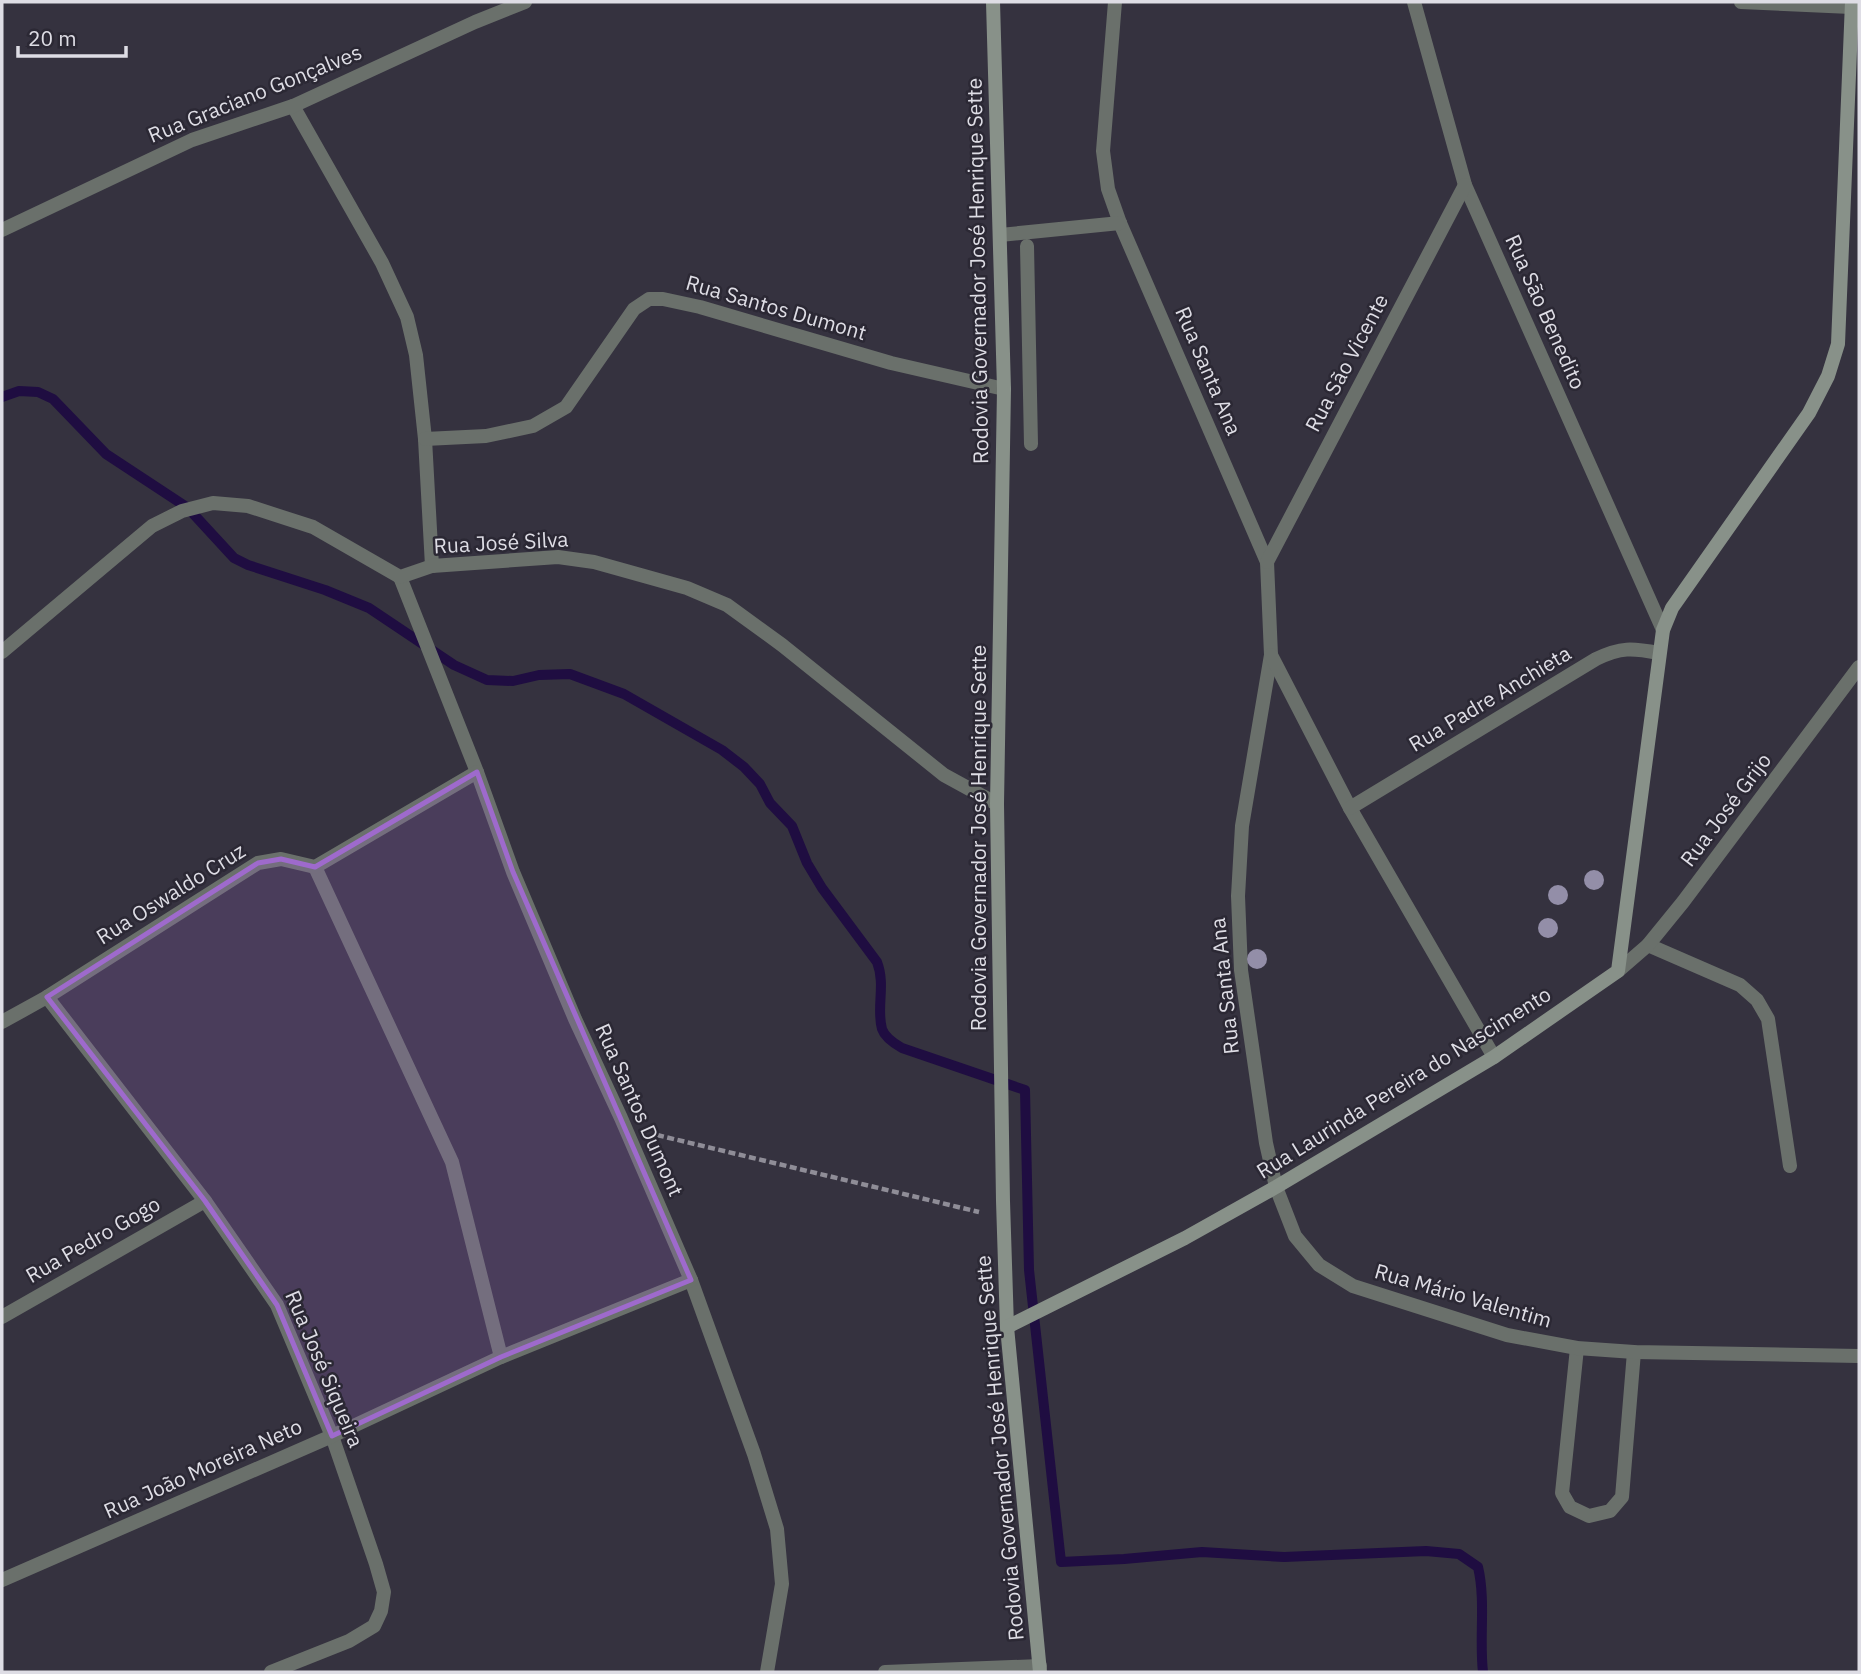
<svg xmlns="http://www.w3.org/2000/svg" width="1861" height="1674" viewBox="0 0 1861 1674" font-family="'IBM Plex Sans',sans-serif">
	<rect width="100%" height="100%" fill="#35323f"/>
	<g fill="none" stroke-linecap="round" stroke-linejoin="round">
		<path stroke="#1f0d41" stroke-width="10" d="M2,397L19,391L38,392L53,399L106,454L188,508L234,558L248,565L325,590L369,608L454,665L487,680L513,681L539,675L570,674L624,694L722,750L744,767L760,784L770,803L792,826L807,863L822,888L877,962C886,985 876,1008 882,1029C885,1038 895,1044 902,1048L1025,1090L1029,1270L1061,1562L1124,1559L1202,1552L1284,1557L1426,1551L1459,1554L1478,1567C1486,1601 1479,1638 1483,1672"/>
		<polyline stroke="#8f8d97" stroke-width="4.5" stroke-dasharray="7 3.5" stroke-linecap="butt" points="657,1135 979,1212"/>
		<polyline stroke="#6a706b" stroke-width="14" points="1577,1348 1562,1493 1570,1507 1589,1516 1610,1511 1622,1497 1634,1352"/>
		<g stroke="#6a706b" stroke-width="14">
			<polyline points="1115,2 1103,151 1108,189 1120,223 1267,562 1271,655 1242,826 1238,896 1241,970 1266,1143 1276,1187 1295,1236 1319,1265 1353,1286 1507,1335 1577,1348 1634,1352 1859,1356"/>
			<polyline points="1414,2 1465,185 1663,630"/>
			<polyline points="1741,2 1851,7"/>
			<polyline points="293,106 382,263 407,317 416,355 425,439 432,566"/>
			<polyline points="2,230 192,140 293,106 475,22 525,2"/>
			<polyline points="1000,235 1120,223"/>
			<polyline points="1027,246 1031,444"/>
			<polyline points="425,439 486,436 533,426 566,407 634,309 649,299 663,299 700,307 891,363 1004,389"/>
			<polyline points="1267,562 1465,185"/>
			<polyline points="400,577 477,772 513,872 575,1019 621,1118 691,1280 754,1454 777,1529 782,1584 767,1672"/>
			<polyline points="2,652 152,526 182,511 213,503 248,506 313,527 400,577 432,566 558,557 594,562 687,588 727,605 782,645 944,775 997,804"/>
			<polyline points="1271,655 1350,808 1494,1057"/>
			<path d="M1350,808L1596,659C1621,647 1632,648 1659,653"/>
			<polyline points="315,867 452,1162 501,1357"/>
			<polyline points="1648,945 1740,985 1757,1000 1768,1019 1790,1166"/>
			<polyline points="1618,971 1648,945 1683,902 1859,667"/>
			<polyline points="47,997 205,1201 277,1305 332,1436 376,1564 384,1592 381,1611 374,1626 349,1641 271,1672"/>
			<polyline points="2,1022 47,997 258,863 281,859 315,867 477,772"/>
			<polyline points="2,1317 205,1201"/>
			<polyline points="2,1580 332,1436 501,1357 691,1280"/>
			<polyline points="885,1672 1040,1666"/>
		</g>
		<g stroke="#889189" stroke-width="14">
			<polyline points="993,2 1004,389 997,804 1003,1201 1007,1327 1040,1672"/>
			<polyline points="1007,1327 1185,1238 1276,1187 1494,1057 1618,971 1663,630 1672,608 1809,413 1828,376 1838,344 1852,2"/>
		</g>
	</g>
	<g fill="#938ea8">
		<circle cx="1594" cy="880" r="10"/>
		<circle cx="1558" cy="895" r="10"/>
		<circle cx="1548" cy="928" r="10"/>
		<circle cx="1257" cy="959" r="10"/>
	</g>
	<path fill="#9e6acc" fill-opacity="0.2" stroke="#9e6acc" stroke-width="5" stroke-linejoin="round" d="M477,772L513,872L691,1280L501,1357L332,1436L277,1305L205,1201L47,997L258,863L281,859L315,867Z"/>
	<g text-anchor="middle" stroke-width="5" stroke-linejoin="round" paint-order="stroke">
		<g font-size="21" fill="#dedde5" stroke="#2b2834">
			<text transform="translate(255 94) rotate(-22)" y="7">Rua Graciano Gonçalves</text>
			<text transform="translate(978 271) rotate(-91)" y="7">Rodovia Governador José Henrique Sette</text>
			<text transform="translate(776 308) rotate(16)" y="7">Rua Santos Dumont</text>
			<text transform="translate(1545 312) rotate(66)" y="7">Rua São Benedito</text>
			<text transform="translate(1347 363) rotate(-62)" y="7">Rua São Vicente</text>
			<text transform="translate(1208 371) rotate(67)" y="7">Rua Santa Ana</text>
			<text transform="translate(501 543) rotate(-3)" y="7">Rua José Silva</text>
			<text transform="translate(1490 699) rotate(-31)" y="7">Rua Padre Anchieta</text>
			<text transform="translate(1726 810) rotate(-53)" y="7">Rua José Grijo</text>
			<text transform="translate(979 838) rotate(-90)" y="7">Rodovia Governador José Henrique Sette</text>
			<text transform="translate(171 894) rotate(-32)" y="7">Rua Oswaldo Cruz</text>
			<text transform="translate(1225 986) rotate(-96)" y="7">Rua Santa Ana</text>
			<text transform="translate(1404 1083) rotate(-32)" y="7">Rua Laurinda Pereira do Nascimento</text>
			<text transform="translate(639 1110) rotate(66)" y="7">Rua Santos Dumont</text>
			<text transform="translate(93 1240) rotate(-30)" y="7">Rua Pedro Gogo</text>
			<text transform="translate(1463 1296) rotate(16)" y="7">Rua Mário Valentim</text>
			<text transform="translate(324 1369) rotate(67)" y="7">Rua José Siqueira</text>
			<text transform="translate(1000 1448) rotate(-95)" y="7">Rodovia Governador José Henrique Sette</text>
			<text transform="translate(203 1469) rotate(-24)" y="7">Rua João Moreira Neto</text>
		</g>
	</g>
	<rect width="1861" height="1674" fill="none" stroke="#dedde5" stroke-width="7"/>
	<path d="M18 46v10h108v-10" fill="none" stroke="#dedde5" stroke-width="3.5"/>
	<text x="28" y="46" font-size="21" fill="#dedde5" stroke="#2b2834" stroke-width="5" paint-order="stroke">20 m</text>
</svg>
